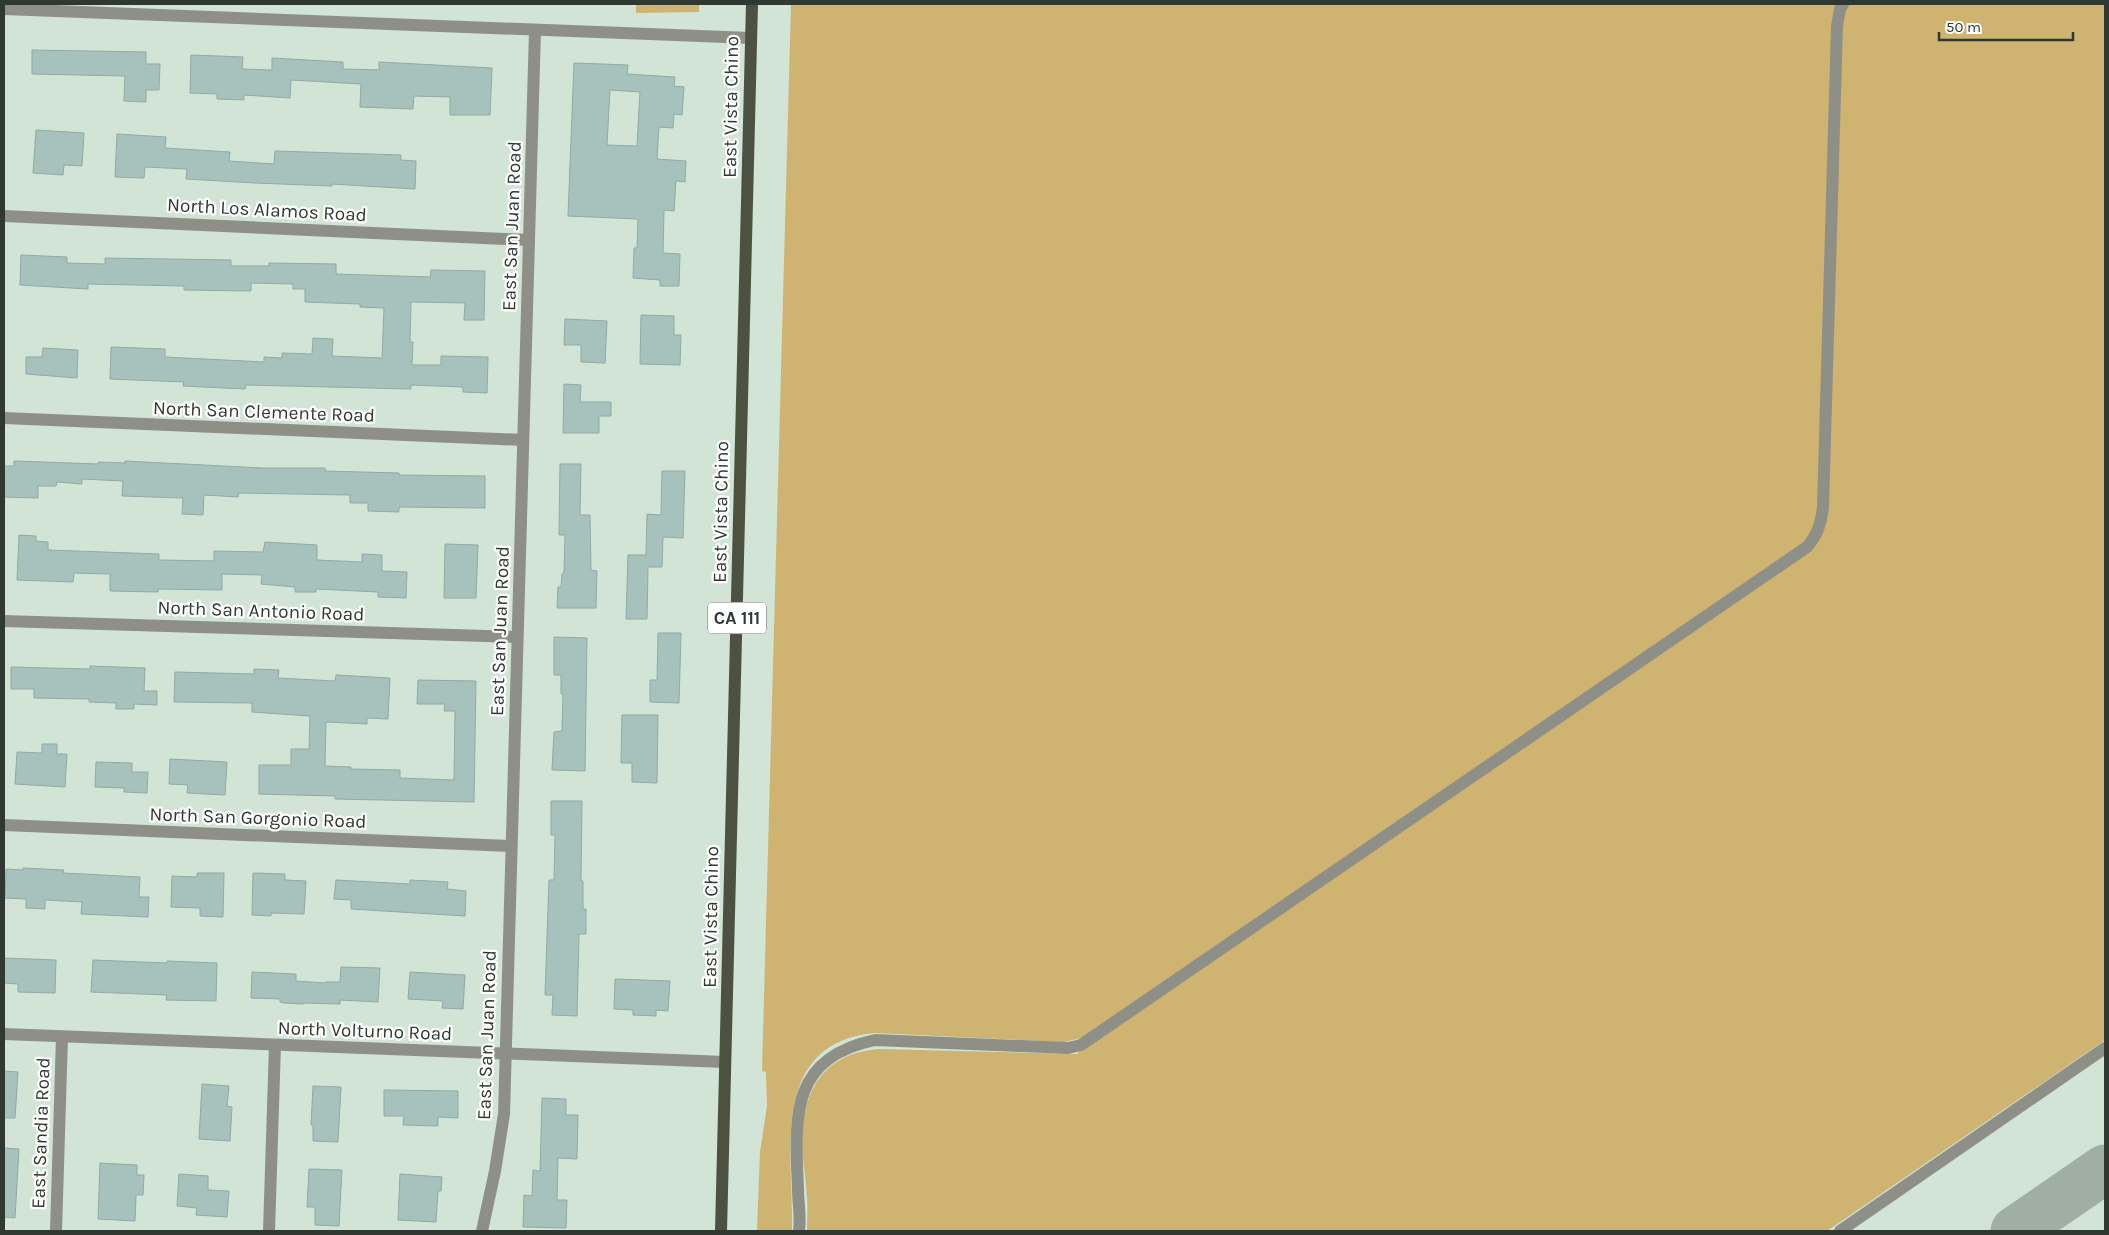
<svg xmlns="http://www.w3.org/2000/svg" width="2109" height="1235" viewBox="0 0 2109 1235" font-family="Karla,sans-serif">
	<rect width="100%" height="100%" fill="#d1e4d6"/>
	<g fill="#ceb371">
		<polygon points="636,4 699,4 699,12 636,13"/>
		<path d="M791,4H2105V1040L1827,1231H807C807,1220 808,1208 807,1197C806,1177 802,1159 802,1139C803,1088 826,1052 880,1049L1078,1054L1082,1038L1063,1042L875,1033C767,1043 794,1157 792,1231H757L760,1152L767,1106L766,1072L762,1071Z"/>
	</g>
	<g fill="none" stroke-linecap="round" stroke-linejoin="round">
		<polyline stroke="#a0afa4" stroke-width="49" points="2015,1231 2105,1169"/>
	</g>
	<g fill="#a7c1bd" stroke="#90aaa6" fill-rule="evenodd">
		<polygon points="32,50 146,52 146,64 160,64 159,90 146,90 146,102 124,101 125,76 32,74"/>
		<polygon points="191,55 243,57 242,69 272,70 272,58 343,62 343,69 379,70 379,62 492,68 490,115 450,115 450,97 414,96 413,109 360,107 361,84 291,80 290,98 244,95 244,100 217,99 217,94 190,93"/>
		<path d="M574,63L628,65L627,74L675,77L674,86L684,87L682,115L674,114L673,128L659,127L657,159L686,161L685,182L676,181L674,211L664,210L663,253L680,254L679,286H660V280L633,278L634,248H637L638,219L568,216ZM610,90L640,92L637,146L607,145Z"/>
		<polygon points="36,130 84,133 82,166 64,165 63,175 33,173"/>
		<polygon points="117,134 166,137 165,148 230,152 229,161 274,164 275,151 401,155 401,160 416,161 415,189 332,184 332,186 255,183 186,179 187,169 145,167 144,178 115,177"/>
		<polygon points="21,255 67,257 67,263 105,264 105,258 231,260 231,266 269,266 269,263 336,264 336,274 430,277 431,270 485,271 484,320 464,320 465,303 411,302 410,342 413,342 412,365 441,365 441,356 488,357 487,393 463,392 463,387 411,385 411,389 246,385 245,389 183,386 184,382 110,379 111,347 165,349 165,357 264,362 264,357 282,358 282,353 312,354 313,338 333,339 332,356 382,358 384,308 360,307 360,304 305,302 305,289 293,289 293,284 251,283 251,291 184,290 184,286 88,284 88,289 20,285"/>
		<polygon points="641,315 674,316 674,335 681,335 680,365 640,364"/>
		<polygon points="565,319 607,321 605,363 581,362 581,345 564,345"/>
		<polygon points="43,348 78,350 77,378 26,374 26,357 42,357"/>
		<polygon points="564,384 581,385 580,402 611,402 611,416 599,416 599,433 563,433"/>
		<polygon points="14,461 98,464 98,462 125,463 125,461 263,468 325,468 325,471 399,473 399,475 485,476 485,508 399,507 399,512 368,511 368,503 350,503 350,495 239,493 238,497 204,495 203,515 182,514 183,498 122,496 123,481 82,479 82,484 57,482 56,486 38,486 38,498 4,497 4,466 14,466"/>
		<polygon points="560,464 581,464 580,515 590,515 591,570 597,571 596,608 557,608 558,587 561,587 562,574 564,572 565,535 559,535"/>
		<polygon points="662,471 685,471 683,538 663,537 662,567 648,567 647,619 626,619 628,555 646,555 647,514 661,515"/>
		<polygon points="19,535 36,536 36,541 48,542 48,550 159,554 159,560 214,561 214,551 263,552 265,542 317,545 317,560 362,562 362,554 382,555 382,571 407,572 406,598 378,597 378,592 316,589 316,592 295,592 295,587 261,584 262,575 222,574 222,590 158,589 158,592 110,591 110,574 74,573 73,582 17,580"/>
		<polygon points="445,544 478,545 476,598 444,598"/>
		<polygon points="658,633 681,633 679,703 650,702 650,680 657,680"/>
		<polygon points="554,637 587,638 585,771 552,770 554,732 562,731 563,694 561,694 561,675 554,675"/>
		<polygon points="90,666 145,668 144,691 157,691 157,705 134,704 134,709 116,709 116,703 89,702 89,699 34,698 34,689 11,689 11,667 90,669"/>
		<polygon points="254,669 279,670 278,678 335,681 336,675 390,678 388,719 367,718 367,724 326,722 325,766 351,767 351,769 400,770 400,778 454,780 455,711 444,711 445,704 417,704 418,680 476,681 474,802 335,799 335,796 259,794 259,765 291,765 291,749 309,749 310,716 252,712 252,703 174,702 175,672 254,674"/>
		<polygon points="622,715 658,715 657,783 632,782 632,763 621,763"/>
		<polygon points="42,744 57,744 57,754 67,754 65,787 15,784 17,752 42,753"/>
		<polygon points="170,759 227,762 225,795 187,793 188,785 169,784"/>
		<polygon points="96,762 132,763 132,772 148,772 147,793 124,792 124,788 95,787"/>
		<polygon points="551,801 582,801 581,881 583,881 583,909 586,909 586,934 579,934 577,1016 552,1015 553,995 545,995 549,880 554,880 555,835 551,835"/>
		<polygon points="23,868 64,870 63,873 140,877 139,897 149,897 148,917 81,914 82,902 45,900 45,909 26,908 26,899 5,898 6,869 23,870"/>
		<polygon points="197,873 224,873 223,917 200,916 200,908 171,907 172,876 197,877"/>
		<polygon points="253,873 285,874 285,880 306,881 304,914 271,913 271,916 252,915"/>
		<polygon points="336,880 410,884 410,880 448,882 447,889 466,891 465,916 351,909 351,900 334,899"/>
		<polygon points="4,958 56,960 55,993 18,992 18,984 4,983"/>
		<polygon points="93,960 167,963 167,961 217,963 216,1001 166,1000 167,995 91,992"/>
		<polygon points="341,967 380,968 378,1002 340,1000 340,1004 303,1003 303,1004 284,1003 280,1002 280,999 251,998 252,972 296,974 296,981 325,983 326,982 340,982"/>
		<polygon points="410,972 465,975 463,1009 442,1008 443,1001 408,999"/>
		<polygon points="615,979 670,981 668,1011 656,1010 656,1016 633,1015 633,1010 614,1009"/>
		<polygon points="4,1071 18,1072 15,1118 4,1118"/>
		<polygon points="202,1084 229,1086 227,1106 232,1107 230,1141 199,1139"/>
		<polygon points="313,1086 341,1087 338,1142 313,1141 313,1125 311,1125"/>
		<polygon points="384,1090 458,1091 458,1118 438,1117 438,1126 403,1125 404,1116 384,1116"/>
		<polygon points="542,1098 566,1099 566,1115 578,1115 577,1159 558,1158 557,1200 567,1200 566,1228 523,1227 524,1195 532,1196 533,1170 540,1171"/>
		<polygon points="4,1148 19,1149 15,1218 4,1217"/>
		<polygon points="100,1163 137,1165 137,1175 144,1175 143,1195 136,1195 135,1221 98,1219"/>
		<polygon points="309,1169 342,1170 339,1226 315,1225 315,1207 307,1207"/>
		<polygon points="179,1174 208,1176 208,1190 229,1191 227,1217 196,1215 197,1208 177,1206"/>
		<polygon points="400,1174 442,1177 441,1191 438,1191 436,1222 398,1220"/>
	</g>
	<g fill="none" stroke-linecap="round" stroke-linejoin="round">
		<g stroke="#8e9088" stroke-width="12">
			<polyline points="4,9 751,38"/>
			<polyline points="4,216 529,240"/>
			<polyline points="4,418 523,440"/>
			<polyline points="4,621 517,637"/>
			<polyline points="4,825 511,846"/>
			<polyline points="4,1034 725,1062"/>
			<polyline points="56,1231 62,1037"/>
			<polyline points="269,1231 275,1045"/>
			<polyline points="482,1231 495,1171 504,1114 535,30"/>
			<path d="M799,1231C801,1218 798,1203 798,1189C795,1118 789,1058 875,1040L1068,1048L1081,1045L1807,547C1818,534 1821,523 1823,507L1837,26L1840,9L1843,4"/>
			<polyline points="1840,1231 2105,1048"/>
		</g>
		<polyline stroke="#4d5142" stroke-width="12" points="721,1231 752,4"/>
	</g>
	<g text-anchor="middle" stroke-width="4.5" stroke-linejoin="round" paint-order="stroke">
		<rect fill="#fff" stroke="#6e7470" stroke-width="1" x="708" y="602.5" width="58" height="31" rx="4"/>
		<g font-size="18" font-weight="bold" fill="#303832">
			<text x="737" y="624">CA 111</text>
		</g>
		<g font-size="19" fill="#303832" stroke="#fff">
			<text transform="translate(730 107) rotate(-89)" y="7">East Vista Chino</text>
			<text transform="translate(267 209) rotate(3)" y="7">North Los Alamos Road</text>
			<text transform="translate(511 226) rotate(-88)" y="7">East San Juan Road</text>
			<text transform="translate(264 411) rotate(2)" y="7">North San Clemente Road</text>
			<text transform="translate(720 512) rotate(-89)" y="7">East Vista Chino</text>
			<text transform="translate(261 610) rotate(2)" y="7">North San Antonio Road</text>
			<text transform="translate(499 631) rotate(-88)" y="7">East San Juan Road</text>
			<text transform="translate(258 817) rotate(2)" y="7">North San Gorgonio Road</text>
			<text transform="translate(710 917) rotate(-89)" y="7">East Vista Chino</text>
			<text transform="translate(365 1030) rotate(2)" y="7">North Volturno Road</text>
			<text transform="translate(486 1035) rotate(-88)" y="7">East San Juan Road</text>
			<text transform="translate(40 1133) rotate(-88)" y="7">East Sandia Road</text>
		</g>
	</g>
	<rect width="2109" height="1235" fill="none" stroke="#303832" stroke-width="10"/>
	<path d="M1939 32v8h134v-8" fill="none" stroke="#303832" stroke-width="2.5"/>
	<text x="1946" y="32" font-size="15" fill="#303832" stroke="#ffffff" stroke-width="4" paint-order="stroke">50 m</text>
</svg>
